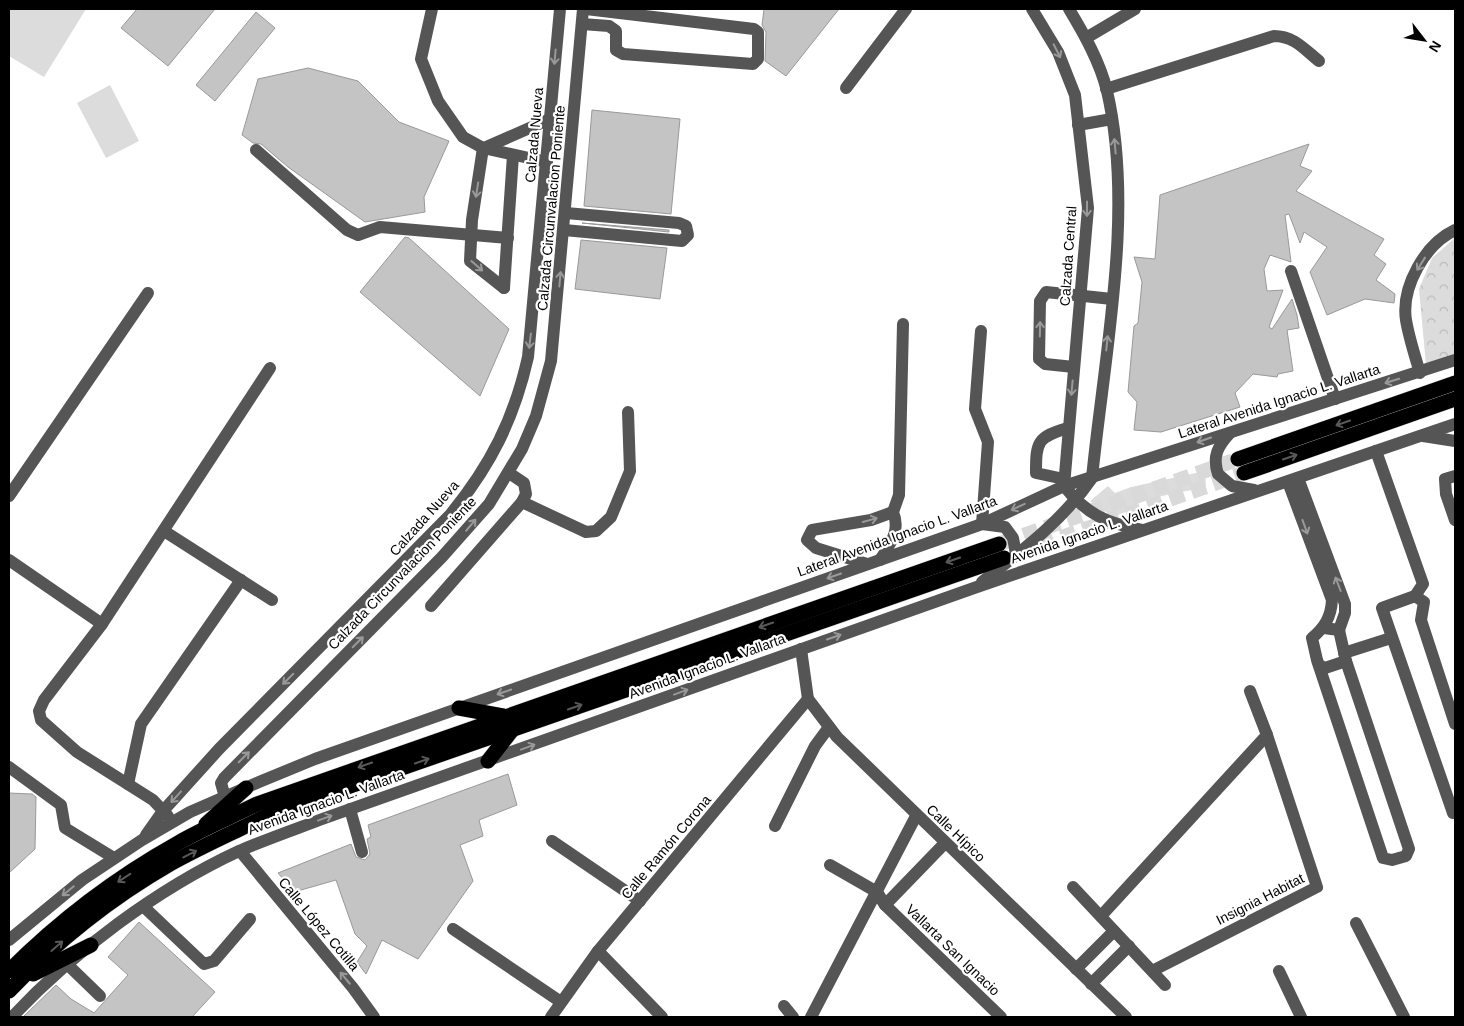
<svg xmlns="http://www.w3.org/2000/svg" width="1464" height="1026" viewBox="0 0 1464 1026" font-family="Arial,sans-serif">
	<defs>
		<pattern id="park-crowns" width="20" height="18" patternUnits="userSpaceOnUse" patternTransform="scale(1.25)"><rect width="20" height="18" fill="#dcdcdc"/><path d="M2 6a3 3 0 1 1 6 0M12 15a3 3 0 1 1 6 0" fill="none" stroke="#bbb"/></pattern>
	</defs>
	<rect width="100%" height="100%" fill="#fff"/>
	<g fill="#dcdcdc">
		<polygon points="9,9 86,9 44,77 9,56"/>
		<polygon points="110,85 139,141 106,158 77,103"/>
		<path d="M1205,471L1206,487C1181,493 1154,495 1131,507L1133,509L1113,517L1090,501L1108,486L1115,493L1131,487Z"/>
	</g>
	<polygon fill="url(#park-crowns)" points="1455,238 1455,355 1426,365 1419,289 1432,258"/>
	<g fill="#c4c4c4" stroke="#999">
		<polygon points="137,9 215,9 168,66 121,28"/>
		<polygon points="764,9 839,9 786,76 765,61 766,32 762,25"/>
		<polygon points="256,12 275,28 215,101 196,85"/>
		<polygon points="308,68 358,81 399,122 449,141 424,197 425,212 365,222 288,167 261,144 253,143 242,135 258,79"/>
		<polygon points="592,110 680,119 671,214 584,206"/>
		<polygon points="1309,144 1300,166 1312,171 1296,191 1384,239 1374,255 1386,264 1376,280 1395,294 1394,303 1365,299 1327,315 1310,272 1327,247 1304,232 1300,243 1289,214 1285,215 1291,262 1270,255 1264,269 1267,291 1283,290 1269,327 1272,329 1292,299 1297,315 1299,328 1287,330 1293,371 1278,374 1277,377 1253,374 1235,393 1240,407 1161,432 1134,430 1137,402 1128,392 1134,326 1138,323 1142,282 1134,257 1155,259 1160,195"/>
		<polygon points="582,223 669,230 669,232"/>
		<polygon points="405,237 409,238 509,329 480,396 360,292"/>
		<polygon points="581,240 667,248 660,299 575,289"/>
		<polygon points="508,774 517,805 479,820 483,836 460,845 473,881 418,959 382,940 366,974 357,962 367,946 355,934 336,880 294,892 278,873 351,844 356,857 365,860 370,854 367,839 371,837 368,825"/>
		<polygon points="9,793 32,794 36,797 35,849 9,873"/>
		<polygon points="139,922 215,992 192,1017 23,1017 56,985 71,999 94,1013 128,975 108,957"/>
	</g>
	<g fill="none" stroke-linecap="round" stroke-linejoin="round">
		<g stroke="#d9d9d9" stroke-width="15" stroke-dasharray="15 8" stroke-linecap="butt">
			<polyline points="1002,543 1238,459"/>
			<polyline points="1018,553 1244,473"/>
		</g>
		<g stroke="#dbdbdb" stroke-width="16">
			<g id="highway">
				<polyline points="1238,459 1455,383"/>
				<polyline points="1244,473 1455,399"/>
				<polyline points="459,708 503,716"/>
				<polyline points="488,761 513,729"/>
				<polyline points="206,824 246,788"/>
				<path d="M9,971C58,922 117,877 178,843C204,828 231,817 257,804L999,544"/>
				<polyline points="33,974 91,945"/>
				<path d="M9,991C56,942 111,898 170,864C202,846 237,831 270,814L1004,558"/>
			</g>
		</g>
		<g stroke="#555" stroke-width="12">
			<polyline points="432,9 421,59 438,101 463,137 483,148 547,162"/>
			<path d="M1032,9L1058,52L1075,95L1088,208L1064,486C1087,515 1107,523 1142,530"/>
			<polyline points="582,24 609,26 616,31 616,50 623,54 753,64 758,59 758,32 754,29 586,9"/>
			<polyline points="1086,38 1135,9"/>
			<polyline points="846,88 906,9"/>
			<path d="M1106,89L1274,36C1294,36 1304,49 1319,61"/>
			<polyline points="1078,125 1112,119"/>
			<polyline points="483,148 472,220 470,261 504,288"/>
			<polyline points="484,148 550,119"/>
			<polyline points="256,150 347,230 358,235 380,227 508,238"/>
			<polyline points="564,230 682,241 688,235 686,226 679,223 566,213"/>
			<polyline points="1291,271 1335,399"/>
			<polyline points="504,288 513,155"/>
			<polyline points="981,331 975,409 988,442 982,524 1005,527 1013,538 1016,554"/>
			<polyline points="1074,367 1045,364 1039,359 1040,301 1046,292 1112,299"/>
			<path d="M1420,373C1415,356 1409,338 1406,320C1401,287 1425,244 1455,230"/>
			<path d="M1230,433C1218,446 1212,456 1218,474L1232,486L1254,490"/>
			<polyline points="1423,436 1455,441"/>
			<polyline points="1376,451 1423,584 1415,596 1382,608 1453,813 1455,813"/>
			<polyline points="1455,476 1445,479 1446,494 1455,520"/>
			<polyline points="1298,478 1345,604 1345,613 1339,630"/>
			<path d="M1064,479L1036,473C1036,442 1037,437 1068,428"/>
			<path d="M1288,482L1332,600C1331,617 1325,627 1312,638L1317,660L1383,858L1392,860L1406,856L1409,849L1346,661L1339,630L1324,628"/>
			<polyline points="9,496 148,293"/>
			<polyline points="522,502 586,532 596,531 611,517 630,471 628,412"/>
			<polyline points="164,531 272,600"/>
			<polyline points="9,560 102,624"/>
			<path d="M880,560C890,544 901,531 893,512L899,495L903,324"/>
			<polyline points="867,564 816,548 807,540 812,530 871,520 893,512"/>
			<path d="M982,582C1022,551 1063,520 1092,478C1104,356 1135,211 1107,91C1100,62 1084,34 1069,9"/>
			<polyline points="1415,596 1424,602 1421,620 1455,724"/>
			<polyline points="431,606 522,502 526,494 524,483 509,473"/>
			<polyline points="801,649 808,699 837,737 1126,1017"/>
			<polyline points="1344,653 1391,638"/>
			<polyline points="1319,665 1325,668 1346,661"/>
			<polyline points="9,767 61,805 65,828 114,858"/>
			<polyline points="128,784 141,724 241,580"/>
			<polyline points="225,797 221,783 224,778 442,557 489,504 522,449 536,416 551,361 583,9"/>
			<polyline points="350,809 362,852"/>
			<polyline points="168,816 153,800 77,752 41,720 39,711 44,700 102,624 270,368"/>
			<polyline points="775,826 815,746 829,727"/>
			<path d="M146,835L163,811L219,749L450,515C491,465 514,419 528,357L560,9"/>
			<polyline points="552,841 640,901"/>
			<polyline points="240,851 353,988 374,1017"/>
			<polyline points="830,865 877,892 885,905 1001,1017"/>
			<polyline points="1073,887 1165,985"/>
			<polyline points="885,905 945,843"/>
			<polyline points="144,907 204,964 214,961 250,919"/>
			<polyline points="1101,916 1267,735"/>
			<polyline points="1356,923 1404,1017"/>
			<polyline points="453,929 561,1002"/>
			<polyline points="9,940 82,880 142,840 190,812 259,782 315,759 982,524 1064,486 1455,360"/>
			<polyline points="598,951 662,1017"/>
			<polyline points="68,965 100,996"/>
			<polyline points="1076,969 1114,931"/>
			<polyline points="1154,970 1317,887 1267,735 1250,691"/>
			<polyline points="1279,971 1301,1017"/>
			<polyline points="1091,984 1129,946"/>
			<polyline points="784,1006 793,1017"/>
			<path d="M12,1017C73,952 157,889 239,851C267,839 296,829 325,818L974,588L1455,424"/>
			<polyline points="551,1017 598,951 808,699"/>
			<polyline points="811,1017 916,816"/>
		</g>
		<use href="#highway" stroke="#000" stroke-width="15"/>
	</g>
	<defs><path id="oneway-shaft" d="M-6 0H5M1.5-3L5.5 0L1.5 3" fill="none" stroke-width="1.6" stroke-linecap="round" stroke-linejoin="round" transform="scale(1.25)"/></defs>
	<g stroke="#999">
		<use href="#oneway-shaft" transform="translate(1057 51) rotate(63)"/>
		<use href="#oneway-shaft" transform="translate(555 57) rotate(95)"/>
		<use href="#oneway-shaft" transform="translate(1115 146) rotate(-95)"/>
		<use href="#oneway-shaft" transform="translate(477 190) rotate(99)"/>
		<use href="#oneway-shaft" transform="translate(1087 209) rotate(90)"/>
		<use href="#oneway-shaft" transform="translate(1421 264) rotate(122)"/>
		<use href="#oneway-shaft" transform="translate(477 266) rotate(41)"/>
		<use href="#oneway-shaft" transform="translate(560 279) rotate(-85)"/>
		<use href="#oneway-shaft" transform="translate(1040 329) rotate(-89)"/>
		<use href="#oneway-shaft" transform="translate(530 341) rotate(97)"/>
		<use href="#oneway-shaft" transform="translate(1107 343) rotate(-84)"/>
		<use href="#oneway-shaft" transform="translate(1392 381) rotate(163)"/>
		<use href="#oneway-shaft" transform="translate(1072 388) rotate(95)"/>
		<use href="#oneway-shaft" transform="translate(1204 440) rotate(161)"/>
		<use href="#oneway-shaft" transform="translate(1018 507) rotate(155)"/>
		<use href="#oneway-shaft" transform="translate(870 520) rotate(-15)"/>
		<use href="#oneway-shaft" transform="translate(471 525) rotate(-50)"/>
		<use href="#oneway-shaft" transform="translate(1305 527) rotate(70)"/>
		<use href="#oneway-shaft" transform="translate(834 576) rotate(161)"/>
		<use href="#oneway-shaft" transform="translate(1338 584) rotate(-111)"/>
		<use href="#oneway-shaft" transform="translate(834 637) rotate(-19)"/>
		<use href="#oneway-shaft" transform="translate(358 642) rotate(-45)"/>
		<use href="#oneway-shaft" transform="translate(288 679) rotate(135)"/>
		<use href="#oneway-shaft" transform="translate(504 692) rotate(161)"/>
		<use href="#oneway-shaft" transform="translate(681 692) rotate(-20)"/>
		<use href="#oneway-shaft" transform="translate(528 747) rotate(-20)"/>
		<use href="#oneway-shaft" transform="translate(244 757) rotate(-45)"/>
		<use href="#oneway-shaft" transform="translate(176 797) rotate(132)"/>
		<use href="#oneway-shaft" transform="translate(325 818) rotate(-20)"/>
		<use href="#oneway-shaft" transform="translate(68 891) rotate(141)"/>
		<use href="#oneway-shaft" transform="translate(345 978) rotate(-130)"/>
	</g>
	<g stroke="#595959">
		<use href="#oneway-shaft" transform="translate(1343 423) rotate(161)"/>
		<use href="#oneway-shaft" transform="translate(1290 457) rotate(-19)"/>
		<use href="#oneway-shaft" transform="translate(953 560) rotate(161)"/>
		<use href="#oneway-shaft" transform="translate(766 625) rotate(161)"/>
		<use href="#oneway-shaft" transform="translate(575 707) rotate(-19)"/>
		<use href="#oneway-shaft" transform="translate(422 761) rotate(-19)"/>
		<use href="#oneway-shaft" transform="translate(365 765) rotate(161)"/>
		<use href="#oneway-shaft" transform="translate(190 854) rotate(-27)"/>
		<use href="#oneway-shaft" transform="translate(124 878) rotate(147)"/>
		<use href="#oneway-shaft" transform="translate(57 946) rotate(-41)"/>
	</g>
	<g text-anchor="middle" stroke-width="4.5" stroke-linejoin="round" paint-order="stroke">
		<g font-size="14" fill="#000" stroke="#fff">
			<text transform="translate(534 135) rotate(-85)" y="5">Calzada Nueva</text>
			<text transform="translate(551 208) rotate(-85)" y="5">Calzada Circunvalacion Poniente</text>
			<text transform="translate(1068 256) rotate(-86)" y="5">Calzada Central</text>
			<text transform="translate(1279 401) rotate(-18)" y="5">Lateral Avenida Ignacio L. Vallarta</text>
			<text transform="translate(424 518) rotate(-48)" y="5">Calzada Nueva</text>
			<text transform="translate(1089 532) rotate(-19)" y="5">Avenida Ignacio L. Vallarta</text>
			<text transform="translate(897 536) rotate(-20)" y="5">Lateral Avenida Ignacio L. Vallarta</text>
			<text transform="translate(402 573) rotate(-46)" y="5">Calzada Circunvalacion Poniente</text>
			<text transform="translate(707 666) rotate(-20)" y="5">Avenida Ignacio L. Vallarta</text>
			<text transform="translate(326 802) rotate(-20)" y="5">Avenida Ignacio L. Vallarta</text>
			<text transform="translate(956 833) rotate(44)" y="5">Calle Hípico</text>
			<text transform="translate(666 847) rotate(-50)" y="5">Calle Ramón Corona</text>
			<text transform="translate(1260 899) rotate(-27)" y="5">Insignia Habitat</text>
			<text transform="translate(319 924) rotate(50)" y="5">Calle López Cotilla</text>
			<text transform="translate(953 950) rotate(44)" y="5">Vallarta San Ignacio</text>
		</g>
	</g>
	<rect width="1464" height="1026" fill="none" stroke="#000000" stroke-width="20"/>
	<g transform="translate(1424 40) rotate(121)" stroke="#ffffff" stroke-width="4" paint-order="stroke">
	<path d="M0-4L9 19L0 12L-9 19Z" fill="#000000"/>
	<text y="-8" font-size="14" font-weight="bold" text-anchor="middle" fill="#000000">N</text>
	</g>
</svg>
